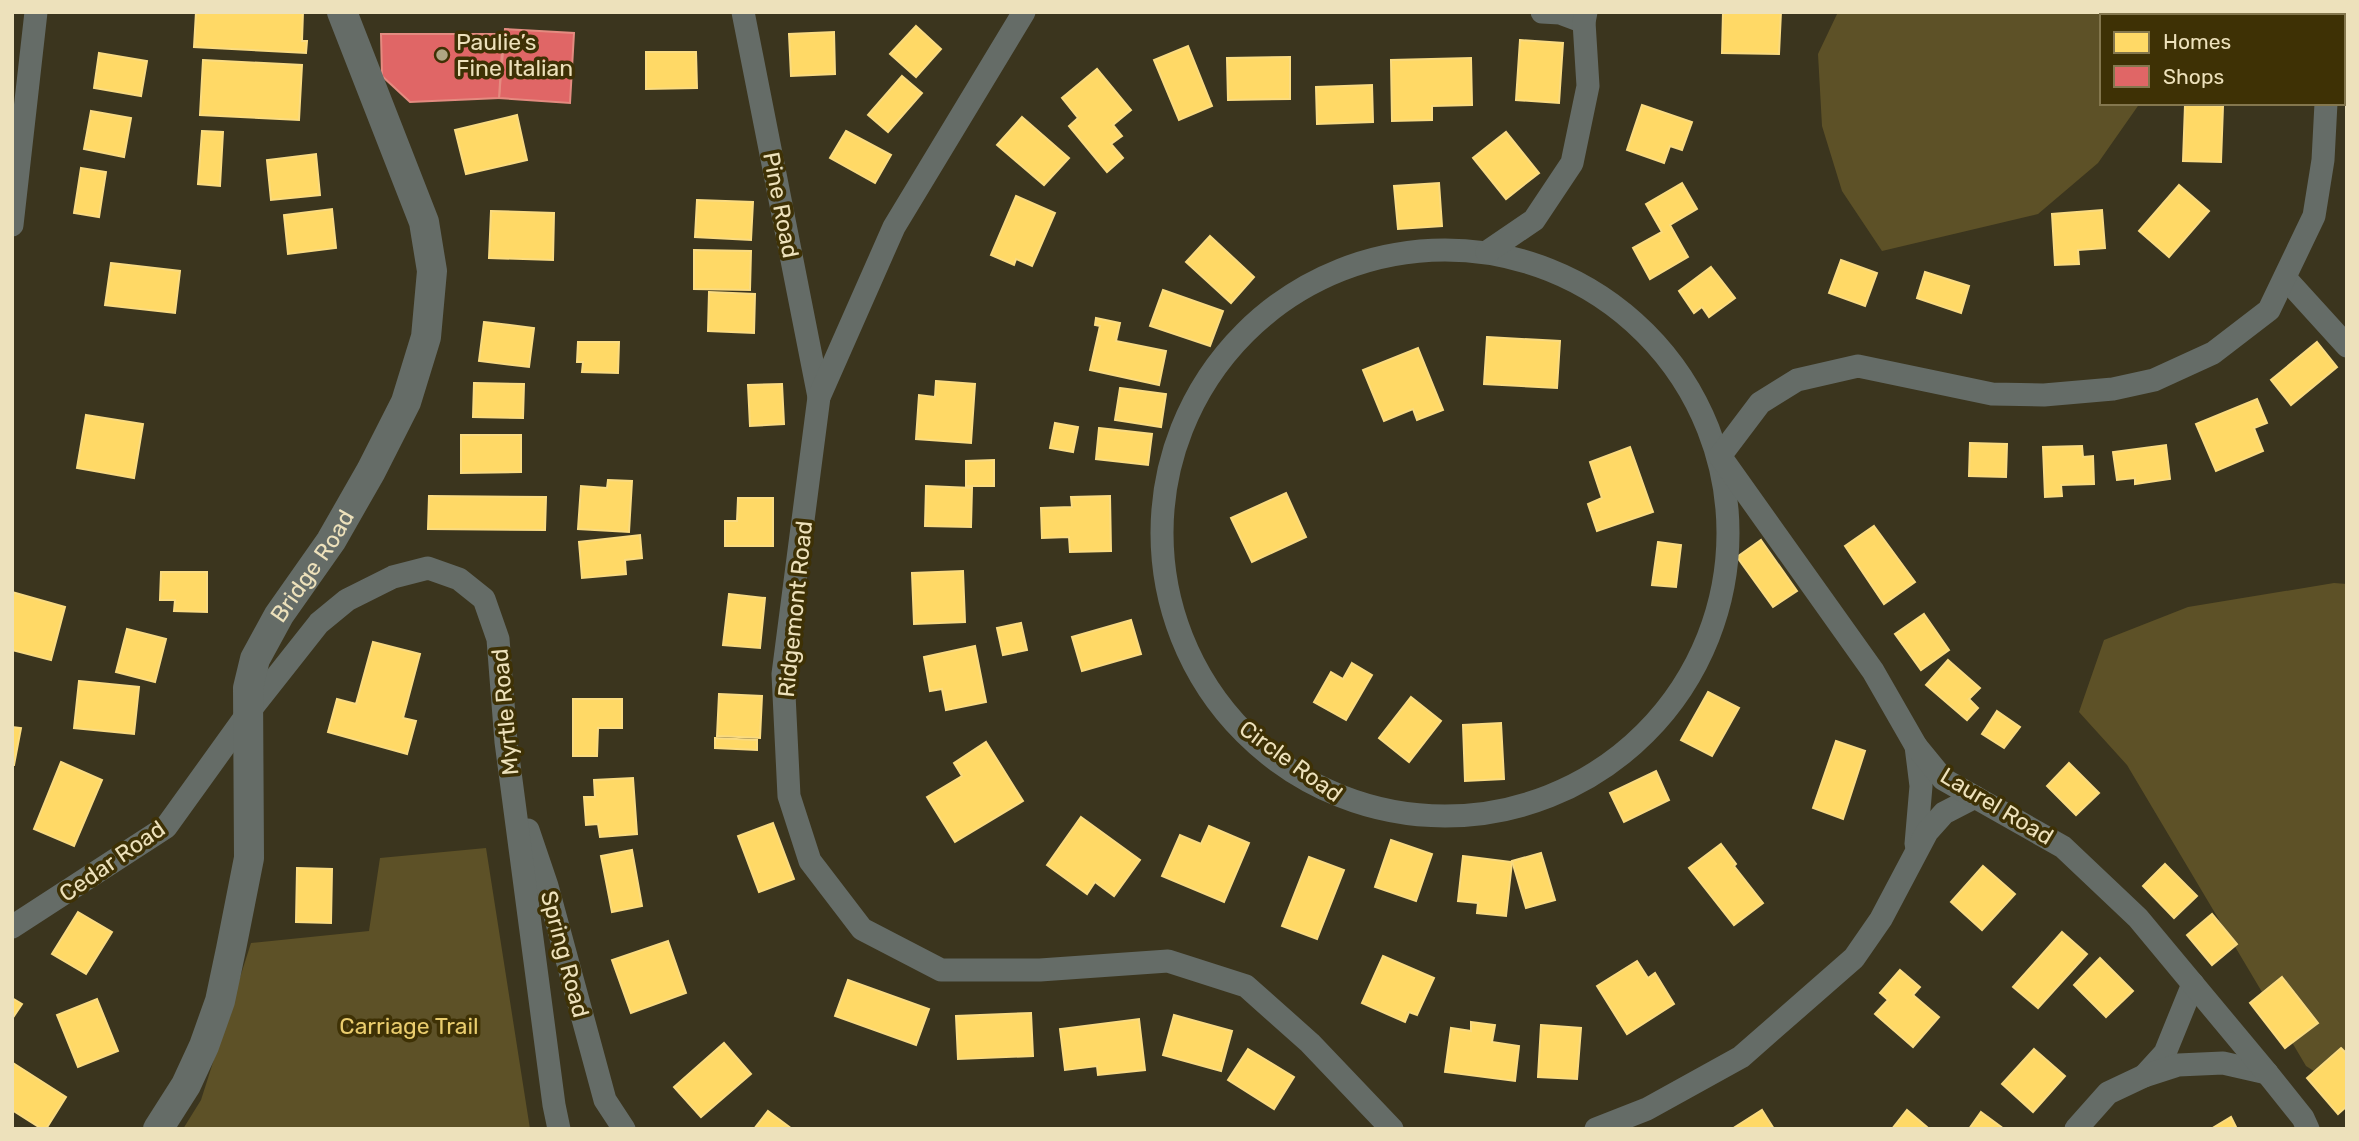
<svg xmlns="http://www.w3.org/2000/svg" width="2359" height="1141" viewBox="0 0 2359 1141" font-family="Rubik,sans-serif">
	<rect width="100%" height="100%" fill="#3b351e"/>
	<g fill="#5d5127">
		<polygon points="1838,12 2148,12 2148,16 2102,16 2102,103 2140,103 2098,163 2038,214 1882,251 1842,191 1822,126 1818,54"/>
		<polygon points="2334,583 2347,584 2347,1092 2306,1066 2127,765 2079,712 2104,640 2188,607"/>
		<polygon points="486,848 530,1129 183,1129 201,1100 251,943 369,931 380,858"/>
	</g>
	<g fill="#ffd966" stroke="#fadb80" stroke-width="2">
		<polygon points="196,12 303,12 302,41 307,41 306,53 194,47"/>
		<polygon points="1723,12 1781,12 1779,54 1722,53"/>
		<rect x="2186" y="12" width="47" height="4"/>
		<polygon points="916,26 941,49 916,77 890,54"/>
		<polygon points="834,32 835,74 791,76 789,34"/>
		<polygon points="1520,40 1563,43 1559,103 1516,100"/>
		<polygon points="1188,46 1212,106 1179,120 1154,60"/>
		<polygon points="646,52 696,52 697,88 646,89"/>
		<polygon points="99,53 147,61 141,96 94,88"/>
		<polygon points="1290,57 1290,99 1228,100 1227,58"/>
		<polygon points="1471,58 1472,105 1432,106 1432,120 1392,121 1391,60"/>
		<polygon points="203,60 302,65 299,120 200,115"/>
		<polygon points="1097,69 1131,110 1113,125 1122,136 1111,144 1123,158 1107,172 1069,126 1078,118 1062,98"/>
		<polygon points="902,76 922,93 888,132 868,115"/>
		<polygon points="1372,85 1373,122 1317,124 1316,87"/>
		<polygon points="1642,105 1692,122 1682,150 1670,146 1664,163 1627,150"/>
		<polygon points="2185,105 2223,106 2221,162 2183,161"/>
		<polygon points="91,111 131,118 124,157 84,149"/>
		<polygon points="517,115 527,160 466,174 455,130"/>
		<polygon points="1022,117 1069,158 1044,185 997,145"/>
		<polygon points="202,131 223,132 220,186 198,184"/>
		<polygon points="846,131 891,155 875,183 830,158"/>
		<polygon points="1506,132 1539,173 1506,199 1473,158"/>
		<polygon points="316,154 320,195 271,200 267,160"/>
		<polygon points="81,168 106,172 99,217 74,213"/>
		<polygon points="1439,183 1442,226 1398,229 1394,186"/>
		<polygon points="1682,183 1697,209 1670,225 1688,257 1650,279 1633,248 1662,232 1646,204"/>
		<polygon points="2179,185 2209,211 2169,257 2139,231"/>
		<polygon points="1016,196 1055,213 1032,266 1016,259 1014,265 991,255"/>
		<polygon points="697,200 753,202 751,240 695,237"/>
		<polygon points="332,209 336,248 288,254 284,215"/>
		<polygon points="2102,210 2105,248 2078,250 2079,264 2055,265 2052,214"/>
		<polygon points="491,211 554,213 553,260 489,258"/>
		<polygon points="1210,236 1254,277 1231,303 1186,262"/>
		<polygon points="694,250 751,251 750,290 694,289"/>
		<polygon points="1841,260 1877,273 1865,306 1829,293"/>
		<polygon points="111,263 180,271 175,313 105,305"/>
		<polygon points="1711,267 1735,298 1709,317 1702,307 1694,313 1679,291"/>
		<polygon points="1925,272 1969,286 1961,313 1917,298"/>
		<polygon points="1163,290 1223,311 1210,346 1150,326"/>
		<polygon points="709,292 755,294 754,333 708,331"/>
		<polygon points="1096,318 1120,323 1116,341 1166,351 1159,385 1090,370 1100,326 1095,325"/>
		<polygon points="484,322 534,328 529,367 479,361"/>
		<polygon points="1487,337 1560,341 1557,388 1484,384"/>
		<polygon points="578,342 619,342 618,373 582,372 583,362 577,362"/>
		<polygon points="2317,342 2337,367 2291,405 2271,380"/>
		<polygon points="1418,348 1443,410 1417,420 1413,409 1384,421 1363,370"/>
		<polygon points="936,381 975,384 971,443 916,439 919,395 935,397"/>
		<polygon points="474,383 524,384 523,418 473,417"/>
		<polygon points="782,384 784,424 750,426 748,385"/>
		<polygon points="1120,388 1166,394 1161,427 1115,420"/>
		<polygon points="2257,399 2267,423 2254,428 2263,451 2216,471 2196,424"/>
		<polygon points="86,415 143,424 134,478 77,468"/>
		<polygon points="1055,423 1078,427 1073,452 1050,448"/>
		<polygon points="1099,428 1152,434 1148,465 1096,459"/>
		<polygon points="461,435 521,435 521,472 461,473"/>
		<polygon points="1970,443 2007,444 2006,477 1969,476"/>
		<polygon points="2166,445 2170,479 2135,484 2135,478 2117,480 2113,452"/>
		<polygon points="2082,446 2083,457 2093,456 2094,484 2061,485 2062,496 2045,497 2043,447"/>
		<polygon points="1630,447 1653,512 1597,531 1588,504 1602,498 1590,462"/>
		<polygon points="994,460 994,486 966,486 966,461"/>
		<polygon points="608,480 632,481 629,532 578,529 581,486 607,488"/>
		<polygon points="926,486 972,488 971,527 925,526"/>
		<polygon points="1286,493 1306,537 1252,562 1231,518"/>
		<polygon points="429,496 546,497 545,530 428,529"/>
		<polygon points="1110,496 1111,551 1070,552 1069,537 1042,538 1041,508 1072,507 1071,497"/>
		<polygon points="738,498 773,498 773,546 725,546 725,521 737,521"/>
		<polygon points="1874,526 1915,582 1884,604 1845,546"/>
		<polygon points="640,535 642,558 625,560 626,574 582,578 579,542"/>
		<polygon points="1761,540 1797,591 1773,607 1737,557"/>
		<polygon points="1658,542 1681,545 1676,587 1652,585"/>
		<polygon points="963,571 965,622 914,624 912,573"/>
		<polygon points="161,572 207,572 207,612 174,611 175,600 160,600"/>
		<polygon points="12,592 65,607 51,660 12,650"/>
		<polygon points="729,594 765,598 760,648 723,645"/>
		<polygon points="1924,614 1949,650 1921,670 1895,634"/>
		<polygon points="1131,620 1141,654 1082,671 1072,637"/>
		<polygon points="1021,623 1027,650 1003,655 997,628"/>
		<polygon points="127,629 166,639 155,682 116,672"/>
		<polygon points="373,642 420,654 403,718 416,721 407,754 328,732 337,699 356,704"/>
		<polygon points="975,646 986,702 946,710 942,689 930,691 924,657"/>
		<polygon points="1948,660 1980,688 1969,699 1978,708 1967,720 1926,685"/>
		<polygon points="1352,663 1372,675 1346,720 1314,702 1331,672 1343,679"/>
		<polygon points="79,681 139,687 134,734 74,728"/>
		<polygon points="1708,692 1739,708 1712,756 1681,740"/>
		<polygon points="719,694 762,696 760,738 717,736"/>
		<polygon points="1411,697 1441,721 1409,762 1379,738"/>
		<polygon points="573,699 622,699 622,728 598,728 597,756 573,756"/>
		<polygon points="1997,711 2020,727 2004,748 1982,734"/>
		<polygon points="1501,723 1504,779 1465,781 1463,725"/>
		<polygon points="12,727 21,728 14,765 12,765"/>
		<polygon points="715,738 757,740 757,750 715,748"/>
		<polygon points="1836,741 1865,751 1843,819 1813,808"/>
		<polygon points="986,742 1023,801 955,842 927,797 962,776 954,763"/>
		<polygon points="61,762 102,780 74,846 34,829"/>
		<polygon points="2069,763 2099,793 2076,815 2047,786"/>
		<polygon points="1656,771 1669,800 1624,822 1610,793"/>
		<polygon points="633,778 637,834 600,837 598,824 586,825 584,797 595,797 594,780"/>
		<polygon points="1081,817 1140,860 1114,896 1095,882 1087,894 1047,865"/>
		<polygon points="773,823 794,879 759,892 738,836"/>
		<polygon points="1209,826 1249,843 1224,902 1162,876 1180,835 1201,844"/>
		<polygon points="1391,840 1432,854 1416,901 1375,887"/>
		<polygon points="1721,844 1736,864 1734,866 1763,903 1734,925 1689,868"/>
		<polygon points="632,850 642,906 612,912 601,856"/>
		<polygon points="1541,853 1555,900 1526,908 1512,861"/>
		<polygon points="1463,856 1512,862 1506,916 1477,913 1478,903 1458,901"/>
		<polygon points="1309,857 1344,870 1317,939 1282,926"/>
		<polygon points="2165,864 2197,896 2174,918 2143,886"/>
		<polygon points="1983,866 2015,894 1982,930 1951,902"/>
		<polygon points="297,868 332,869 331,923 296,922"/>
		<polygon points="78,912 112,932 86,974 52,954"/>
		<polygon points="2212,914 2237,944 2212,965 2187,935"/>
		<polygon points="2062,932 2087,954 2038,1008 2013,987"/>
		<polygon points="668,941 686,993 631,1013 612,960"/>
		<polygon points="1383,956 1434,978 1417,1015 1409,1012 1405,1022 1362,1003"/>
		<polygon points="2100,958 2133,991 2106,1017 2074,985"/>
		<polygon points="1637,961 1648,978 1655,973 1674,1004 1627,1034 1597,986"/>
		<polygon points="1900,970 1920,987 1913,995 1939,1017 1913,1047 1875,1014 1888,1000 1880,993"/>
		<polygon points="2282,977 2318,1023 2285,1048 2250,1003"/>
		<polygon points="848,980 929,1009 916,1045 835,1016"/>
		<polygon points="12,998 22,1004 12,1019"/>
		<polygon points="97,999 118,1051 78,1067 57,1015"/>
		<polygon points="1031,1013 1033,1056 958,1059 956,1016"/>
		<polygon points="1174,1015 1232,1031 1221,1071 1163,1055"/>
		<polygon points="1139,1019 1145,1070 1098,1075 1097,1066 1065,1070 1060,1029"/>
		<polygon points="1471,1022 1495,1025 1492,1042 1519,1046 1515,1081 1445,1072 1451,1028 1471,1031"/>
		<polygon points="1541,1025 1581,1028 1577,1079 1538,1077"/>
		<polygon points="724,1043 751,1074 701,1117 674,1087"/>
		<polygon points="2341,1048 2347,1054 2347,1106 2338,1114 2307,1078"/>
		<polygon points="1248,1049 1294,1077 1274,1109 1228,1080"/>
		<polygon points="2034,1049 2065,1076 2033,1112 2002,1084"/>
		<polygon points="13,1063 66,1097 46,1129 42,1129 12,1110"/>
		<polygon points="1762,1110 1774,1129 1732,1129"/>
		<polygon points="1907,1110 1927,1127 1925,1129 1892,1129"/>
		<polygon points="768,1111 792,1129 754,1129"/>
		<polygon points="1981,1112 2004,1129 1969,1129"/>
		<polygon points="2231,1117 2237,1129 2211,1129"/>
	</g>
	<g fill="#e06666" stroke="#e48b80" stroke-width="2">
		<polygon points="505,29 574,33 570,103 499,98"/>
		<polygon points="381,34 503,34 499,98 410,102 382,76"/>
	</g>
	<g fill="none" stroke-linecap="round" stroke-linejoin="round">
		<g stroke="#656c67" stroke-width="23">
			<polyline points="743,12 819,397"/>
			<polyline points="1024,12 894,227 819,397 783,674 789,796 810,861 862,929 941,970 1040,970 1168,961 1246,986 1310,1043 1392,1129"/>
			<polyline points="1542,12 1560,13 1584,22"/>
			<polyline points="2323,12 2323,16"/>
			<polyline points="12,225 36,12"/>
			<circle cx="1445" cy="533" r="283"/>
			<polyline points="1487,252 1534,220 1572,163 1588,86 1584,22 1586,12"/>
			<polyline points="2286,279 2347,346"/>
			<polyline points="1916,746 1921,786 1916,844"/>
			<polyline points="528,830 547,886 605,1100 624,1129"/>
			<polyline points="12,927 166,827 248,713 319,623 347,600 393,577 428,568 459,579 484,599 498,639 506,742 554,1105 559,1129"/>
			<polyline points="2144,1076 2165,1053 2193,984"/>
			<polyline points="1596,1129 1647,1109 1741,1057 1854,958 1881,919 1927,832 1944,813 1975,797"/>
			<polyline points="2076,1129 2108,1093 2144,1076 2178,1065 2223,1063 2267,1073"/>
			<polyline points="2308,1129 2303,1118 2267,1073 2138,918 2063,847 1943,779 1916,746 1873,671 1720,456 1760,403 1797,380 1858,366 1992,394 2044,395 2113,389 2154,380 2213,353 2269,310 2314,216 2323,160 2326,103"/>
		</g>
		<path stroke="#656c67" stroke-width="30" id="s1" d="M158,1129L186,1085L204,1046L220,1001L231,949L249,858L248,688L255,659L279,615L331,541L371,471L406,402L426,337L432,271L424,222L342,12"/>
	</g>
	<circle fill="#afa584" stroke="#3e3105" stroke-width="2.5" cx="442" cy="55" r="7"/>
	<g text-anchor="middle" stroke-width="7" stroke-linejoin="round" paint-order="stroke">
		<g font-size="23" fill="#ede1bb" stroke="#3e3105" text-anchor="start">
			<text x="456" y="50">Paulie’s<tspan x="456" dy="26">Fine Italian</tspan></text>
		</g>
		<g font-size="23" fill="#ede1bb" stroke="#3e3105">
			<text transform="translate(781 205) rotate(79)" y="8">Pine Road</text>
			<text dy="8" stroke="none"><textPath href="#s1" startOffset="598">Bridge Road</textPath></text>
			<text transform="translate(795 609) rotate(-84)" y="8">Ridgemont Road</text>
			<text transform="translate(505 712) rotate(-95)" y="8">Myrtle Road</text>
			<text transform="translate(1291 761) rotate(36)" y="8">Circle Road</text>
			<text transform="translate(1997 806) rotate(31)" y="8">Laurel Road</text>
			<text transform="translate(112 861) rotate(-35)" y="8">Cedar Road</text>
			<text transform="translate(565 954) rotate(75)" y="8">Spring Road</text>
		</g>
		<g font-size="23" fill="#eacd6e" stroke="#3e3105">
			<text x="409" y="1034">Carriage Trail</text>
		</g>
	</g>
	<rect width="2359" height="1141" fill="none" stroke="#ede1bb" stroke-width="28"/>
	<rect x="2100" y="14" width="245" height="91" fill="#3e3105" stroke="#84774e" stroke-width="2"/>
	<rect x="2114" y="32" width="35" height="21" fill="#ffd966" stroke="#84774e" stroke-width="2"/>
	<text x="2163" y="49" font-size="21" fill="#ede1bb">Homes</text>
	<rect x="2114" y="66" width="35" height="21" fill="#e06666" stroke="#84774e" stroke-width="2"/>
	<text x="2163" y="84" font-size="21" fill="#ede1bb">Shops</text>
</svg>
